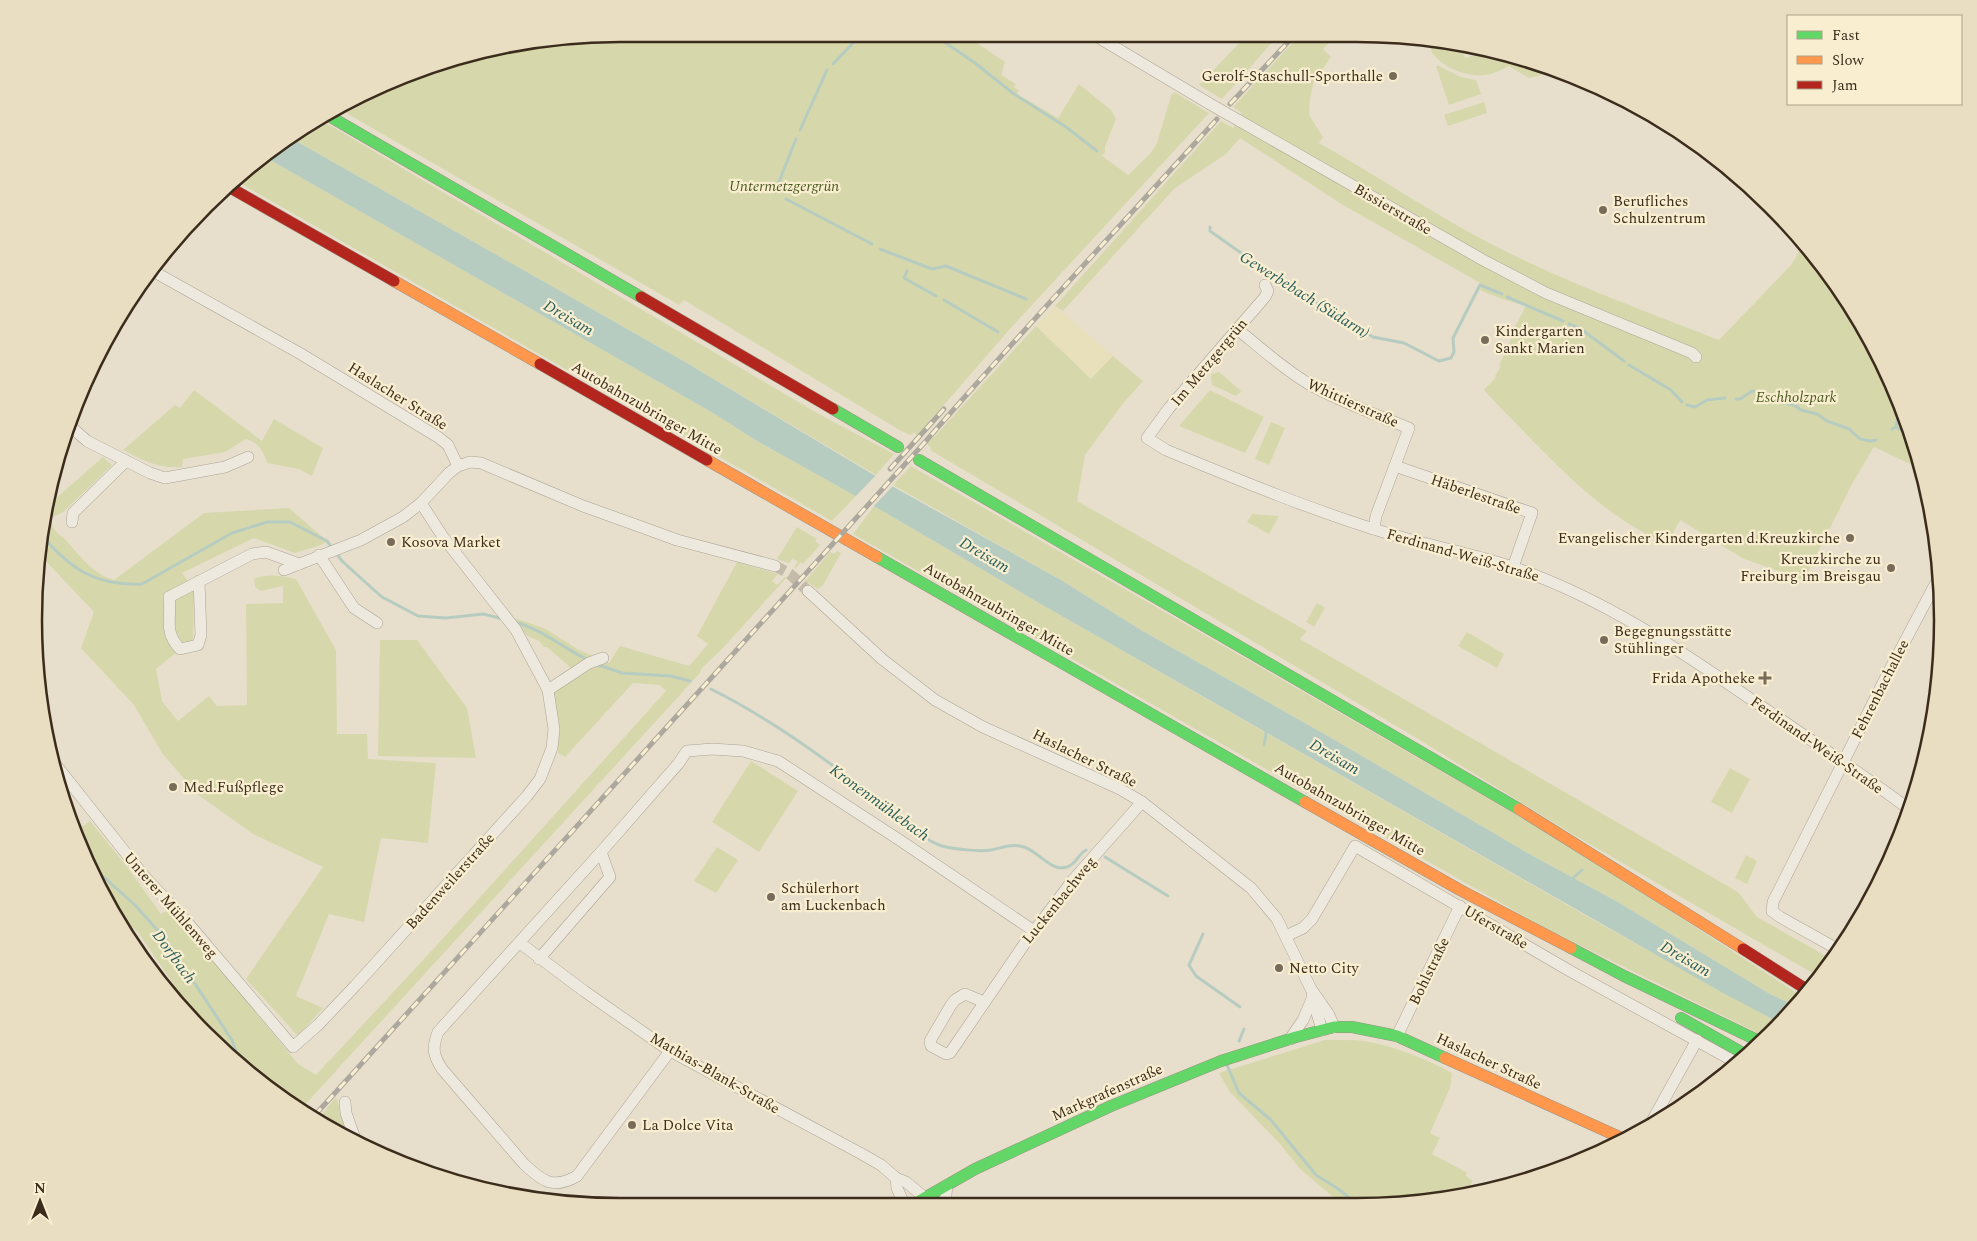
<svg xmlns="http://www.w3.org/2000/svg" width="1977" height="1241" viewBox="0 0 1977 1241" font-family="Spectral,serif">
	<rect width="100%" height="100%" fill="#e7dfcc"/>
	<polygon fill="#e8e0ba" points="1055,306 1113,356 1092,379 1036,326"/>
	<g fill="#d6d8ac">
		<polygon points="544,39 971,39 1005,62 1001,75 1016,84 1014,87 1019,90 1017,94 1058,118 1079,84 1111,110 1116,119 1105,147 1105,153 1101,155 1128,175 1150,154 1157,143 1171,96 1174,92 1209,113 1009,330 917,436 914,432 911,435 901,431 684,300 679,305 341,110 432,65"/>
		<polygon points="1243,39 1275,39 1222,99 1199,85"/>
		<path d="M1296,39H1333L1323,49L1331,57L1314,81L1310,98L1309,115L1323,137L1319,143C1380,177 1437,217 1499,248C1570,284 1645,311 1719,340L1792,264L1804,242L1865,327L1902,410L1900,417L1907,420L1912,432L1921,469L1874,447L1852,484L1804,580L1744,559L1680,520L1667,544C1612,520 1573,482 1532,440C1516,423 1499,407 1484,390L1496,377L1495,376L1501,366L1499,365L1510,344L1509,343L1512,337L1510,336L1526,306L1502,299L1480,290L1482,284L1343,205L1240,138L1226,154L1175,188L1063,311L1055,306L1221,121L1233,128L1242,113L1233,107Z"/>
		<path d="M1428,39L1461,46L1465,58L1483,52L1522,63L1542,75L1529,78L1509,66C1503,69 1497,72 1491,74C1471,79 1446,70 1433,54C1430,50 1430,44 1428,39Z"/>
		<polygon points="1436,66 1439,66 1461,77 1476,80 1481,94 1449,105"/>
		<polygon points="1484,102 1487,113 1448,126 1444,115"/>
		<polygon points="321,120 817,413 894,454 876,475 687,363 289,137"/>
		<polygon points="265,157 713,413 757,441 856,496 832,521 236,181"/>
		<polygon points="1036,326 1091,379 1113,356 1143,381 1121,406 1085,455 1077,501 1307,631 1300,639 1738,892 1757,917 1833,960 1821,978 1574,835 1418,739 930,450 931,448 926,443 935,436"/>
		<polygon points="1219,372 1241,391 1236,396 1212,385 1211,374"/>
		<path d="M194,390L262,441L274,419L323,448L312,476L299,469L267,463C263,451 259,443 246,439L225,452L183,459L182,467C159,469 142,460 123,450L175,405L180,408Z"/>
		<polygon points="1210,390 1264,417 1245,453 1179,426"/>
		<polygon points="1271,422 1285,428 1269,465 1255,459"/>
		<path d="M103,457L112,465L63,512L51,518C52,528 55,532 63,537C78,553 92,574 114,580L204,513L289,508L327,541L321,545L295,553L254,538L182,573L194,589L193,639L156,669L162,701L178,721L209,696L217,706L247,705L246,604L283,603V586L261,591L255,587L254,579C267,573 282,576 296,579L336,650L337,734H367L368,759L436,763L428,843L381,838L364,922L329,914L296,996L323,1008L298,1036L246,979L323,867L253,834L197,794L162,753L134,705L81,648L94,612L40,555L45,508Z"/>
		<polygon points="911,466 1564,842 1803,997 1795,1006 1770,994 1616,901 1533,856 1333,739 1141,630 1061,580 893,485"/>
		<polygon points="874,506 1046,607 1604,926 1780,1023 1766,1037 1545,928 853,534"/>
		<polygon points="1252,514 1279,516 1269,534 1247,522"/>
		<polygon points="797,527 817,539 815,541 820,545 803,564 801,562 796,568 794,567 798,562 793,558 789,563 777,559"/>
		<polygon points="837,551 841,553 823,585 818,589 805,581 830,552 834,554"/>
		<polygon points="737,562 778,574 772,581 777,585 785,577 786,578 724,647 701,669 700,673 302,1108 263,1086 198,1025 175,986 137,931 115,917 94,880 76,831 90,821 127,867 161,914 168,910 199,943 298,1064 316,1075 436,946 666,691 660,685 633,683 565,757 558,753 557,718 553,694 571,668 547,647 544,647 539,641 526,635 514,618 544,628 579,650 609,663 620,646 689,666 708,644 697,636"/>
		<polygon points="1317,603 1325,608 1314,627 1306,622"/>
		<polygon points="1467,632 1504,654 1497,668 1458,646"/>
		<polygon points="380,640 417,640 467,708 476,758 378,756"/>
		<polygon points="751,761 798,791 759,852 712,822"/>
		<polygon points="1730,768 1750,779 1732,813 1711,802"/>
		<polygon points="717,847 738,860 716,893 694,881"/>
		<polygon points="1746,855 1757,861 1747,884 1735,878"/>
		<path d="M1325,1040C1343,1040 1362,1039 1379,1044C1404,1050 1430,1061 1452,1073L1450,1088L1430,1133L1440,1138L1432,1154L1466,1172V1176L1473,1181L1468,1189V1194L1395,1206H1344L1300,1169L1281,1145L1229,1091L1219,1073Z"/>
		<polygon points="336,1097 348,1135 319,1118"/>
	</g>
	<polygon fill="#b7ccc0" points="289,137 687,363 899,490 1061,580 1141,630 1333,739 1533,856 1616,901 1770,994 1795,1006 1780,1023 1723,993 1046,607 886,513 757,441 713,413 265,157"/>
	<polygon fill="#e7dfcc" points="878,473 895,484 872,508 854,498"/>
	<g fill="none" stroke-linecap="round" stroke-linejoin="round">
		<g stroke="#b7ccc0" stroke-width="3">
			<polyline points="940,39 975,63 1014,94 1066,127 1097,151"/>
			<polyline points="833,64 857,39"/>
			<polyline points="800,130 827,70"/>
			<polyline points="775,192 796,139"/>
			<polyline points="786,199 872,244"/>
			<polyline points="1210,227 1210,231 1282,282 1373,337 1404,343 1439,361 1451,358 1454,352 1453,338 1480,285 1502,294"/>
			<polyline points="880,249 932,269 946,266 1026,299"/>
			<polyline points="907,271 904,278 936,296"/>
			<polyline points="1507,297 1563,321"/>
			<polyline points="944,300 998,332"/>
			<polyline points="1569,324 1581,329 1624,361"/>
			<polyline points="1629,365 1671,390 1682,402"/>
			<polyline points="1736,399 1740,399 1752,391 1761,392 1766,397 1774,397 1783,403 1794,405 1801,410 1817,414 1827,421 1849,429 1860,439 1870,441 1876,440"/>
			<polyline points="1687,405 1695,407 1707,400 1725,398"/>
			<polyline points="1896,427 1900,404"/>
			<polyline points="1892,429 1896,427 1913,437"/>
			<path d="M42,536C72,570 96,586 142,584L232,533L267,522H290L327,541L342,561L364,581L382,597L418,616L446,618L483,614L503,619"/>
			<path d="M514,622C542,629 563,648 588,660"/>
			<polyline points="596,664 622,673 671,676 690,681"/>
			<path d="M711,689C759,713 805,744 848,777C871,794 916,838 942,846C954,849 979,852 991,850C1002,848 1009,844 1020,846C1037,848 1050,873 1067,867C1076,865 1078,854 1086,850"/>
			<polyline points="1264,745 1267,728"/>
			<polyline points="1105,857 1168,896"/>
			<polyline points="88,863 135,905 167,941 232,1040 241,1065"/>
			<polyline points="1571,880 1582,870"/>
			<polyline points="1203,934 1189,965 1196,976 1240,1007"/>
			<polyline points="1239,1041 1244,1029"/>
			<polyline points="1227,1065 1239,1093 1271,1120 1316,1175 1337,1188 1360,1206"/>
		</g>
		<polyline stroke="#c5bba9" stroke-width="11" stroke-dasharray="11 5.5" stroke-linecap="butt" points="775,566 790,574 808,591"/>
		<g stroke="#aca495" stroke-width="12">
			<g id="street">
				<polyline points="1101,39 1210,104"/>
				<polyline points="1238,120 1483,260 1546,293 1692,353 1696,357"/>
				<polyline points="151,270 301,354 438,437 448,445 458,466"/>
				<path d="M1265,285L1268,291L1265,297L1169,408L1147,438L1166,450C1241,481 1316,512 1393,535C1443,549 1494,558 1542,578C1619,609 1687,655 1755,702C1807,737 1859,772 1909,809"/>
				<path d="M1237,329C1262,349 1286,371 1314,387C1344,403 1377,415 1409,428L1376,516L1374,529"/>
				<polyline points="68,424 87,441 150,473 165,478 225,467 248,457"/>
				<polyline points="1395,466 1532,513 1513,567"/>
				<polyline points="72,522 73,513 126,461"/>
				<polyline points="319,555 354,608 377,623"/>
				<polyline points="284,570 361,540 403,517 421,503 449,473 458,466 470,462 481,463 583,506 636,525 677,540 775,566"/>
				<path d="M199,581L201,635L198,645L180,649C163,631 172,619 169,597L252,554L266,552L299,564"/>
				<polyline points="808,591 882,659 935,700 983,727 1120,789 1142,802 1251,888 1277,919 1311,989 1329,1015 1334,1027"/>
				<polyline points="548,690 589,663 603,658"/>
				<polyline points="52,760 144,876 187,922 293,1047 318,1025 355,986 527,796 540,779 552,748 554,729 548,690 516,630 443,537 421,503"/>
				<polyline points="1286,936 1303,928 1312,919 1355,846 1570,971 1739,1064"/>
				<polyline points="520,943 584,991 670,1051 860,1153 881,1165 896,1178 906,1182 924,1197"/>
				<polyline points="1839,950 1780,917 1772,911 1773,902 1888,673 1939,577"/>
				<polyline points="539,959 610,877 601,852"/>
				<polyline points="1312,996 1322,1030"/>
				<polyline points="984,1002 965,994 955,1000 951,1005 930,1041 931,1046 946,1054 950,1053 1025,943 1073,880 1142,802"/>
				<polyline points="1397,1036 1460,906"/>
				<polyline points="1290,1039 1303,1020 1312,999"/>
				<path d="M670,1051L577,1176C553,1190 542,1181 524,1164L442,1069C433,1055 432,1048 438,1032L601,852L678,764L687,751L712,749L743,751L778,761L901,841L1034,931"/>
				<polyline points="345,1102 346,1113 355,1139"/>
				<polyline points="1651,1123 1697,1040"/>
				<polyline points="896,1178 897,1188 904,1204"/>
				<polyline points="945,1204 947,1185"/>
			</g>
		</g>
		<g stroke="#9c9385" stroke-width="12">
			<g id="fast">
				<polyline points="329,116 641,297"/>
				<polyline points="833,409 898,447"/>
				<polyline points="919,460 1519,809"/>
				<polyline points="877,557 1305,802"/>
				<polyline points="1571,948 1624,976 1761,1042"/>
				<polyline points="1681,1018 1748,1056"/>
				<polyline points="914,1204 975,1169 1111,1106 1221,1061 1296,1037 1334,1027 1352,1027 1397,1036 1445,1058"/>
			</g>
		</g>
		<g stroke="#9c9385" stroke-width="12">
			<g id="slow">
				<polyline points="394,281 540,364"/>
				<polyline points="707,460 877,557"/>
				<polyline points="1305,802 1460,890 1571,948"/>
				<polyline points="1519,809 1743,949"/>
				<polyline points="1445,1058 1626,1140"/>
			</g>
		</g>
		<g stroke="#9c9385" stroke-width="12">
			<g id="jam">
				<polyline points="229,187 394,281"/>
				<polyline points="641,297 833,409"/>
				<polyline points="540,364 707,460"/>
				<polyline points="1743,949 1809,991"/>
			</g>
		</g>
		<use href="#street" stroke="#eee9de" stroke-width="11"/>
		<use href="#fast" stroke="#63d668" stroke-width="11"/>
		<use href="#slow" stroke="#ff974d" stroke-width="11"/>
		<use href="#jam" stroke="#b3261e" stroke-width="11"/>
		<g stroke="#ada89e" stroke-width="5">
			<g id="rail">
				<polyline points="1230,104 1291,39"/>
				<polyline points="890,469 944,409"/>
				<path d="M315,1115L926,441C1021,332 1120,226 1217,119"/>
			</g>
		</g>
		<use href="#rail" stroke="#f9eed0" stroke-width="3" stroke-dasharray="9" stroke-linecap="butt"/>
		<g stroke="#aca495" stroke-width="12" stroke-linecap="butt">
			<polyline id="street-bridge" points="1210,104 1238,120"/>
		</g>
		<use href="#street-bridge" stroke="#eee9de" stroke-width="11"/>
	</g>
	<g fill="#786b5a" stroke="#f9eed0" stroke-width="2">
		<circle cx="1393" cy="76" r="5"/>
		<circle cx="1603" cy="210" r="5"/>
		<circle cx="1485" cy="340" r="5"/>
		<circle cx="1850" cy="538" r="5"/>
		<circle cx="391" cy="542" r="5"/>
		<circle cx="1891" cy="568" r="5"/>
		<circle cx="1604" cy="640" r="5"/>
		<path d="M1762.5 670.5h5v5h5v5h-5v5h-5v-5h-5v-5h5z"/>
		<circle cx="173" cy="787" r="5"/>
		<circle cx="771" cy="897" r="5"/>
		<circle cx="1279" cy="968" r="5"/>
		<circle cx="632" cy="1125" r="5"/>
	</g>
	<g text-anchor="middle" stroke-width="4.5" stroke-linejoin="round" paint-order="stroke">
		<g font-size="15" fill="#3c2c1c" stroke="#f9eed0" text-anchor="start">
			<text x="1383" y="81" text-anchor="end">Gerolf-Staschull-Sporthalle</text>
			<text x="1613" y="206">Berufliches<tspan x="1613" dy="17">Schulzentrum</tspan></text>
			<text x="1495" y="336">Kindergarten<tspan x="1495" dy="17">Sankt Marien</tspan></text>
			<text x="1840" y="543" text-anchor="end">Evangelischer Kindergarten d.Kreuzkirche</text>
			<text x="401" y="547">Kosova Market</text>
			<text x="1881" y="564" text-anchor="end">Kreuzkirche zu<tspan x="1881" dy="17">Freiburg im Breisgau</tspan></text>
			<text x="1614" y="636">Begegnungsstätte<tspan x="1614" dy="17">Stühlinger</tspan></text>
			<text x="1755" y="683" text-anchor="end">Frida Apotheke</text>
			<text x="183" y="792">Med.Fußpflege</text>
			<text x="781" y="893">Schülerhort<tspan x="781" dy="17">am Luckenbach</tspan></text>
			<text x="1289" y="973">Netto City</text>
			<text x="642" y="1130">La Dolce Vita</text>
		</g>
		<g font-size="15" font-style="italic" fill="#4b5a20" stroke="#f9eed0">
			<text x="784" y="191">Untermetzgergrün</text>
			<text x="1796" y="402">Eschholzpark</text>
		</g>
		<g font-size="15" fill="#3c2c1c" stroke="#f9eed0">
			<text transform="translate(1393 209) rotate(30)" y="5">Bissierstraße</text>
			<text transform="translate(1209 362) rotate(-50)" y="5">Im Metzgergrün</text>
			<text transform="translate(398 396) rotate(32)" y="5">Haslacher Straße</text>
			<text transform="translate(1353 403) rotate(24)" y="5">Whittierstraße</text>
			<text transform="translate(647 408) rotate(30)" y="5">Autobahnzubringer Mitte</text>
			<text transform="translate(1476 494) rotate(19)" y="5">Häberlestraße</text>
			<text transform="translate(1463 555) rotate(16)" y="5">Ferdinand-Weiß-Straße</text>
			<text transform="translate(999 609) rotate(30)" y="5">Autobahnzubringer Mitte</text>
			<text transform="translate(1880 689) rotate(-63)" y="5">Fehrenbachallee</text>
			<text transform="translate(1817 745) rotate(35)" y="5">Ferdinand-Weiß-Straße</text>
			<text transform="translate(1085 758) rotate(26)" y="5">Haslacher Straße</text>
			<text transform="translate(1350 809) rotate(30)" y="5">Autobahnzubringer Mitte</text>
			<text transform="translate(450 881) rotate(-48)" y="5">Badenweilerstraße</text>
			<text transform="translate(1059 900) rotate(-51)" y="5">Luckenbachweg</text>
			<text transform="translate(171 905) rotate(49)" y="5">Unterer Mühlenweg</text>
			<text transform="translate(1496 927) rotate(30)" y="5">Uferstraße</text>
			<text transform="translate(1429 971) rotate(-64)" y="5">Bohlstraße</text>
			<text transform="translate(1489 1061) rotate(25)" y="5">Haslacher Straße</text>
			<text transform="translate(715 1073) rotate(30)" y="5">Mathias-Blank-Straße</text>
			<text transform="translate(1107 1092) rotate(-24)" y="5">Markgrafenstraße</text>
		</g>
		<g font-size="16" font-style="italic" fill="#295d5b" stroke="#f9eed0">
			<text transform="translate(1305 294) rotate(32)" y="6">Gewerbebach (Südarm)</text>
			<text transform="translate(569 317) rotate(30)" y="6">Dreisam</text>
			<text transform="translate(985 554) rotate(30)" y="6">Dreisam</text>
			<text transform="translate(1335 756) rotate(30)" y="6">Dreisam</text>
			<text transform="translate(880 802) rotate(36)" y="6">Kronenmühlebach</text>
			<text transform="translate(175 956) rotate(54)" y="6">Dorfbach</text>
			<text transform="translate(1686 958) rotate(30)" y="6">Dreisam</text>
		</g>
	</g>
	<path d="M0 0H1977V1241H0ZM620 42H1356A578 578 0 0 1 1934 620V620A578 578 0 0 1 1356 1198H620A578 578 0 0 1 42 620V620A578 578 0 0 1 620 42Z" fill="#eadec2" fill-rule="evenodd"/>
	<path fill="none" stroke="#3c2c1c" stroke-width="2.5" d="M620 42H1356A578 578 0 0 1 1934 620V620A578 578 0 0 1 1356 1198H620A578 578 0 0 1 42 620V620A578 578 0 0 1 620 42Z"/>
	<rect x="1787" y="15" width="175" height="90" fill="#f9eed0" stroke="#ada088"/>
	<rect x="1797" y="31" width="25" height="8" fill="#63d668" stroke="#ada088"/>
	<text x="1832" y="40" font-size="15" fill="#3c2c1c">Fast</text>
	<rect x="1797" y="56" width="25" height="8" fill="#ff974d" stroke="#ada088"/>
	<text x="1832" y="65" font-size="15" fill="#3c2c1c">Slow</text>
	<rect x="1797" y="81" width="25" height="8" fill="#b3261e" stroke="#ada088"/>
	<text x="1832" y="90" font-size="15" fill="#3c2c1c">Jam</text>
	<g transform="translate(40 1201)" stroke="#f9eed0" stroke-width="4" paint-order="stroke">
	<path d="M0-4L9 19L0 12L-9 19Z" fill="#3c2c1c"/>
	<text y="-8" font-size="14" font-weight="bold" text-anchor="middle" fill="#3c2c1c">N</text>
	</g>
</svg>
